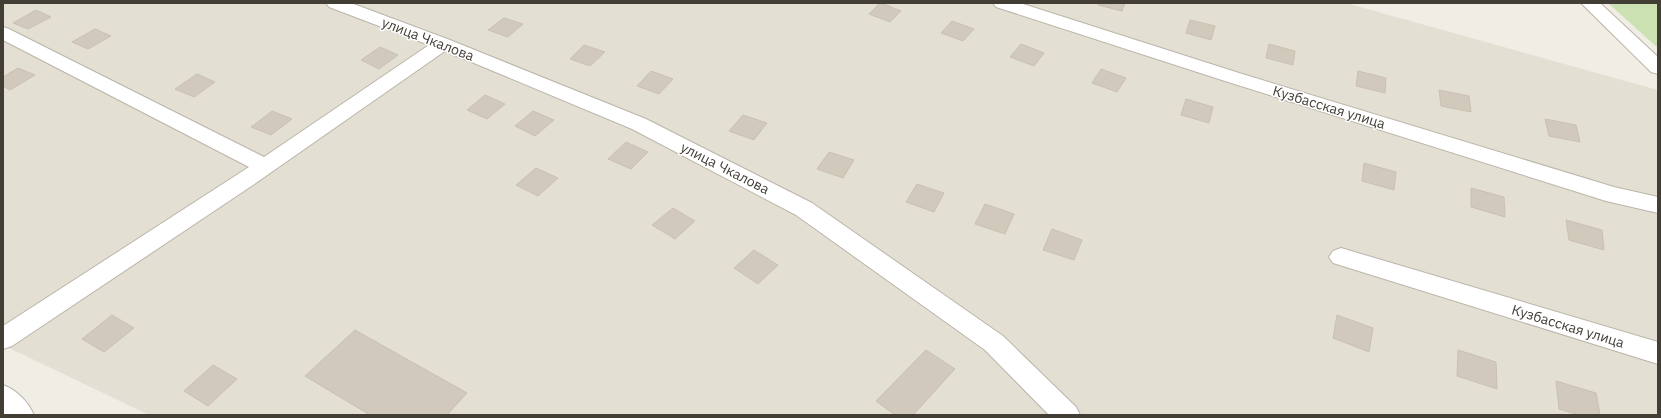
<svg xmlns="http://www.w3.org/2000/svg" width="1661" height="418" viewBox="0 0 1661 418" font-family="'IBM Plex Sans',sans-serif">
	<rect width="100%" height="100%" fill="#f0ede5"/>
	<polygon fill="#e4dfd3" points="3,3 1346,3 1658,90 1658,415 149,415 3,345"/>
	<polygon fill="#cbe1b1" points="1608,3 1658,3 1658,48"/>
	<g fill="#d1c9bc" stroke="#cbc0b0">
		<polygon points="880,3 881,3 901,11 890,22 869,14"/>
		<polygon points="1099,3 1125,3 1122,11 1098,5"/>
		<polygon points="36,10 51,17 28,29 13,23"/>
		<polygon points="504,18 523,24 508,37 488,30"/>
		<polygon points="1190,20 1215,26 1211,40 1186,33"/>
		<polygon points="952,21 974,29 963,41 941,33"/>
		<polygon points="95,29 111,36 88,49 72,42"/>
		<polygon points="1021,44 1044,53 1034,66 1010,57"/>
		<polygon points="1269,44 1295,51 1293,65 1266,58"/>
		<polygon points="584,45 605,52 590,66 570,59"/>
		<polygon points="380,47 398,55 379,69 361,60"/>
		<polygon points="18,68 35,75 10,90 3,86 3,77"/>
		<polygon points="1101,69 1126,78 1117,92 1092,83"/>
		<polygon points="651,71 673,79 659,94 637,86"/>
		<polygon points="1358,71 1386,78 1385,93 1356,86"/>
		<polygon points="197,74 215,82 194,97 175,89"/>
		<polygon points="1439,90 1469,96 1471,112 1441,106"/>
		<polygon points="485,95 505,104 487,119 467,110"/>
		<polygon points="1186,99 1213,107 1209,123 1181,115"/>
		<polygon points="272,111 292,119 271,135 251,127"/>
		<polygon points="533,111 554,120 535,136 515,126"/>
		<polygon points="743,115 767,123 754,140 729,131"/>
		<polygon points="1545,119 1576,125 1580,142 1549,136"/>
		<polygon points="626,142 648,152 631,169 608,159"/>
		<polygon points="829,152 854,160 843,178 817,169"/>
		<polygon points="1364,163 1396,172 1394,190 1362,181"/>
		<polygon points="536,168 558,178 538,196 516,185"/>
		<polygon points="917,184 944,193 934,212 906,202"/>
		<polygon points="1471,188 1504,197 1505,217 1471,207"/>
		<polygon points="985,204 1014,214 1005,234 975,224"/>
		<polygon points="673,208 695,221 675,239 652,225"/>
		<polygon points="1566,220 1602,230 1604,250 1569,240"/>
		<polygon points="1052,229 1082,240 1074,260 1043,250"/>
		<polygon points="754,250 778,265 758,284 734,268"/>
		<polygon points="112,315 134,328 104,352 82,339"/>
		<polygon points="1337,315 1373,328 1369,352 1333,338"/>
		<polygon points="355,330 467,393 447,415 370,415 305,376"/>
		<polygon points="926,350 955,369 913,415 895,415 876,401"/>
		<polygon points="1458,350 1496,362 1497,389 1457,376"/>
		<polygon points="213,365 237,379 208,406 184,391"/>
		<polygon points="1556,381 1596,393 1600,415 1579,415 1559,409"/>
	</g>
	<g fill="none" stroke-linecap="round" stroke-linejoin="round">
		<g stroke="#bbb5a9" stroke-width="2">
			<g id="minor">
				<polygon points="326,3 351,3 450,40 646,119 812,203 1003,336 1076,407 1080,415 1049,415 985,350 796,215 632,129 445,51 253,185 12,346 3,349 3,326 249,167 3,40 3,27 9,29 264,157 429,45 329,7"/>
				<polygon points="993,3 1020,3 1239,73 1614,187 1658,197 1658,213 1606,201 1225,81 996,7"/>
				<polygon points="1581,3 1600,3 1658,57 1658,74 1651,72"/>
				<polygon points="1341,248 1658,342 1658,364 1333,263 1329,257 1333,251"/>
				<path d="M3,385C17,390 28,402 34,415H4Z"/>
			</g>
		</g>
		<use href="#minor" fill="#fff" fill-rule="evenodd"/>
	</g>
	<g text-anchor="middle" stroke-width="3" stroke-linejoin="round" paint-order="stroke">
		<g font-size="14" fill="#423d35" stroke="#fff">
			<text transform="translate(428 39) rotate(21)" y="5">улица Чкалова</text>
			<text transform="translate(1329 107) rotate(17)" y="5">Кузбасская улица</text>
			<text transform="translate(725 168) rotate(27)" y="5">улица Чкалова</text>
			<text transform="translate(1568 326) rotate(17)" y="5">Кузбасская улица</text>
		</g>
	</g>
	<rect width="1661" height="418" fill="none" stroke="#423d35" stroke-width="8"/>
</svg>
